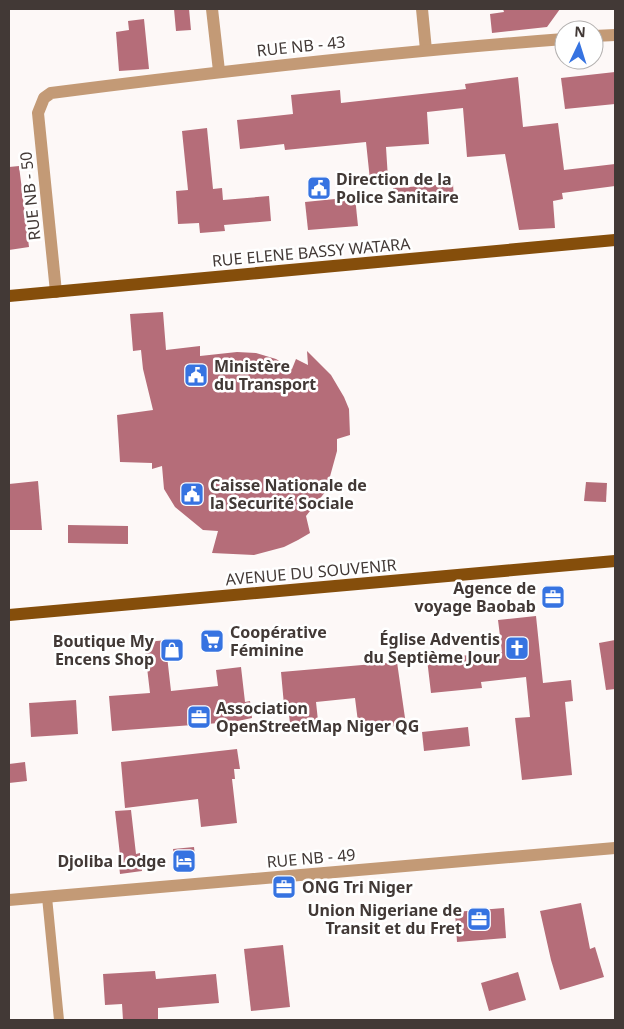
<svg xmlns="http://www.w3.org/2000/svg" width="624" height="1029" viewBox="0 0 624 1029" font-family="'Noto Sans',sans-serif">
	<rect width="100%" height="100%" fill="#fdf8f7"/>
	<g fill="#b56d79">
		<polygon points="174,9 189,9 191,30 176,31"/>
		<polygon points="503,9 560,9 547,27 492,33 490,14 504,12"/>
		<polygon points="144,19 149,69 119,71 116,32 129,30 128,21"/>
		<polygon points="615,72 615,104 565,109 561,78"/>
		<polygon points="518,77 523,127 558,123 564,170 615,164 615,186 562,193 563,199 553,201 555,228 519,230 505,154 467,157 463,108 427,112 429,144 386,147 388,179 370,180 366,142 285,150 284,144 240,149 237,120 293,114 291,95 340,90 341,103 466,89 465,84"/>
		<polygon points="207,128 213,189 222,188 223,200 269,196 271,221 224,225 225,231 200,233 199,223 178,224 176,191 188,190 182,131"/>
		<polygon points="19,166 29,247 9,250 9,167"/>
		<polygon points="453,184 454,199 394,203 393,188"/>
		<polygon points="355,197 358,226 308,230 305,202"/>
		<polygon points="163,312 166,350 200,346 200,356 237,352 256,353 276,359 292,369 296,359 308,365 307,351 331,375 344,397 349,409 350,435 337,439 337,451 326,491 306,516 310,533 298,540 284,547 254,555 212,553 218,531 203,530 175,507 164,489 162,466 152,469 152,463 120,462 117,415 153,410 143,369 141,350 133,351 130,314"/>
		<polygon points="38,481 42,530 9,530 9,484"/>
		<polygon points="586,482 607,483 606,502 584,501"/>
		<polygon points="68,525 128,526 128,544 68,543"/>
		<polygon points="536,616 543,683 571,680 573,701 565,702 572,775 522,780 515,718 530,717 526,677 481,682 482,688 431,693 427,659 502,652 498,620"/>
		<polygon points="181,639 182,654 167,656 171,691 218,686 216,670 241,667 245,702 250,701 252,718 233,722 112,731 109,696 150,693 144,642"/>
		<polygon points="615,640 615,689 606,690 599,643"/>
		<polygon points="397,662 406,725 359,730 355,698 316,702 319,730 291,733 288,705 284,705 281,672"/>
		<polygon points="76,700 78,734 31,737 29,703"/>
		<polygon points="468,727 470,746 424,751 422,732"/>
		<polygon points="237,749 240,769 234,769 235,779 232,779 237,823 201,827 198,799 125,808 121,762"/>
		<polygon points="25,762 27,781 9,783 9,764"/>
		<polygon points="131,810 136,854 140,853 142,871 120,874 118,856 120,855 115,811"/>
		<polygon points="194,847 196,866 176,869 173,849"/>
		<polygon points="581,903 590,949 595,947 604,977 560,990 551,960 540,911"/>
		<polygon points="504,908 506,938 457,942 455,912"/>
		<polygon points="283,945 290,1007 251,1011 244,949"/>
		<polygon points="155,971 156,979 216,974 219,1003 158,1008 158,1020 123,1020 122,1004 105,1005 103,974"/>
		<polygon points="518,972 526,1000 489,1011 481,983"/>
	</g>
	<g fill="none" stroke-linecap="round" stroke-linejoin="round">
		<polyline stroke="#c39a76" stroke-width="10" points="47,897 59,1020"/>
		<g stroke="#c39a76" stroke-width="12">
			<polyline points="212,9 219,71"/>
			<polyline points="422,9 426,50"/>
			<polyline points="594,36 615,35"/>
			<path d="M56,292L38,113L44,98L51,93C222,71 392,52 564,39"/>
			<polyline points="9,900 615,848"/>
		</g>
		<g stroke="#854e0b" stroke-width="12">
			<polyline points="9,296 615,240"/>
			<polyline points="9,615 615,561"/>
		</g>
	</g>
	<defs>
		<g id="civic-square" transform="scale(1.25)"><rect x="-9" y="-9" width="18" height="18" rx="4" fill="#3673e1" stroke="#fff"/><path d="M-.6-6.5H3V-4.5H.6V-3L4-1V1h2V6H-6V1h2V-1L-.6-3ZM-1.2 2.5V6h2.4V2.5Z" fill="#fff"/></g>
		<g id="office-square" transform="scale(1.25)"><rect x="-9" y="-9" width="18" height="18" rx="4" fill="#3673e1" stroke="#fff"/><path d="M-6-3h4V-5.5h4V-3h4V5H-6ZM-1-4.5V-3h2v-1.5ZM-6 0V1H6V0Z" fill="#fff"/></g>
		<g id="supermarket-square" transform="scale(1.25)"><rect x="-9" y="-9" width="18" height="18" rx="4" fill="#3673e1" stroke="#fff"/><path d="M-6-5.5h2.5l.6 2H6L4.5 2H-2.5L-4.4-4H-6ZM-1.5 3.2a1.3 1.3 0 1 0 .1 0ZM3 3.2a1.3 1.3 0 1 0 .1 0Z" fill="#fff"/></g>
		<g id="church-square" transform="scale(1.25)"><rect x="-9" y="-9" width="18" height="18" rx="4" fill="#3673e1" stroke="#fff"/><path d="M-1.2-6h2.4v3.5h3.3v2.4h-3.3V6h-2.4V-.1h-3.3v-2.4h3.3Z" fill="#fff"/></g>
		<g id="shop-square" transform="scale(1.25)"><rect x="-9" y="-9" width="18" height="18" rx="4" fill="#3673e1" stroke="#fff"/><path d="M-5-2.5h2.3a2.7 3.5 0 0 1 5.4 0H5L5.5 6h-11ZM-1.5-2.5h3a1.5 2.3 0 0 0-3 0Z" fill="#fff"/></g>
		<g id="hotel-square" transform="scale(1.25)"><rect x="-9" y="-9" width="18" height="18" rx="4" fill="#3673e1" stroke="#fff"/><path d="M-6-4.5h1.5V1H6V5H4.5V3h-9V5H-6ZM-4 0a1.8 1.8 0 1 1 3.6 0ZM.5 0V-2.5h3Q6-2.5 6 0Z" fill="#fff"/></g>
	</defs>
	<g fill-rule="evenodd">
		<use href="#civic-square" x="319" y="188"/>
		<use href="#civic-square" x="196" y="375"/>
		<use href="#civic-square" x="192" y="494"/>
		<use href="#office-square" x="553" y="597"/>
		<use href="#supermarket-square" x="212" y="641"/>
		<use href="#church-square" x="517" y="648"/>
		<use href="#shop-square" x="172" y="650"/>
		<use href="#office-square" x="199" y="717"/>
		<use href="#hotel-square" x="184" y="861"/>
		<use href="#office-square" x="284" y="887"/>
		<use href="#office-square" x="479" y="919"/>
	</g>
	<g text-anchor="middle" stroke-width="5" stroke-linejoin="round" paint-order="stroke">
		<g font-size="16" fill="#423936" stroke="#fff">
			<text transform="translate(301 46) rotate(-6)" y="6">RUE NB - 43</text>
			<text transform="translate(30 196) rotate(-96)" y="6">RUE NB - 50</text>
			<text transform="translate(311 252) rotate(-5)" y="6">RUE ELENE BASSY WATARA</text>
			<text transform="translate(311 572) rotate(-5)" y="6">AVENUE DU SOUVENIR</text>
			<text transform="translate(311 858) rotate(-5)" y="6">RUE NB - 49</text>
		</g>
		<g font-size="16" font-weight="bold" fill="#423936" stroke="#fff" text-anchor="start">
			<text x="336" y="185">Direction de la<tspan x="336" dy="18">Police Sanitaire</tspan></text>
			<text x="214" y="372">Ministère<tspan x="214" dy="18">du Transport</tspan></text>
			<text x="210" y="491">Caisse Nationale de<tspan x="210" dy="18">la Securité Sociale</tspan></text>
			<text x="536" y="594" text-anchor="end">Agence de<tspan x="536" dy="18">voyage Baobab</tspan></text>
			<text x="230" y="638">Coopérative<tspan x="230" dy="18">Féminine</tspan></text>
			<text x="500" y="645" text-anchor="end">Église Adventis<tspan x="500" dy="18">du Septième Jour</tspan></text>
			<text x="154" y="647" text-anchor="end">Boutique My<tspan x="154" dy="18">Encens Shop</tspan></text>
			<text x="216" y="714">Association<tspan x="216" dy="18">OpenStreetMap Niger QG</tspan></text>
			<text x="166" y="867" text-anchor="end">Djoliba Lodge</text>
			<text x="302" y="893">ONG Tri Niger</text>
			<text x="462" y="916" text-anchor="end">Union Nigeriane de<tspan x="462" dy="18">Transit et du Fret</tspan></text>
		</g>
	</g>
	<rect width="624" height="1029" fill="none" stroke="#423936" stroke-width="20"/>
	<g transform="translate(579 45) rotate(4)"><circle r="24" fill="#ffffff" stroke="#b3b0af"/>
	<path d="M0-4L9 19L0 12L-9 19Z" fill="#3673e1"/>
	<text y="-8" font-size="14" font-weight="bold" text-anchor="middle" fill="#423936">N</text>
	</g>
</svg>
